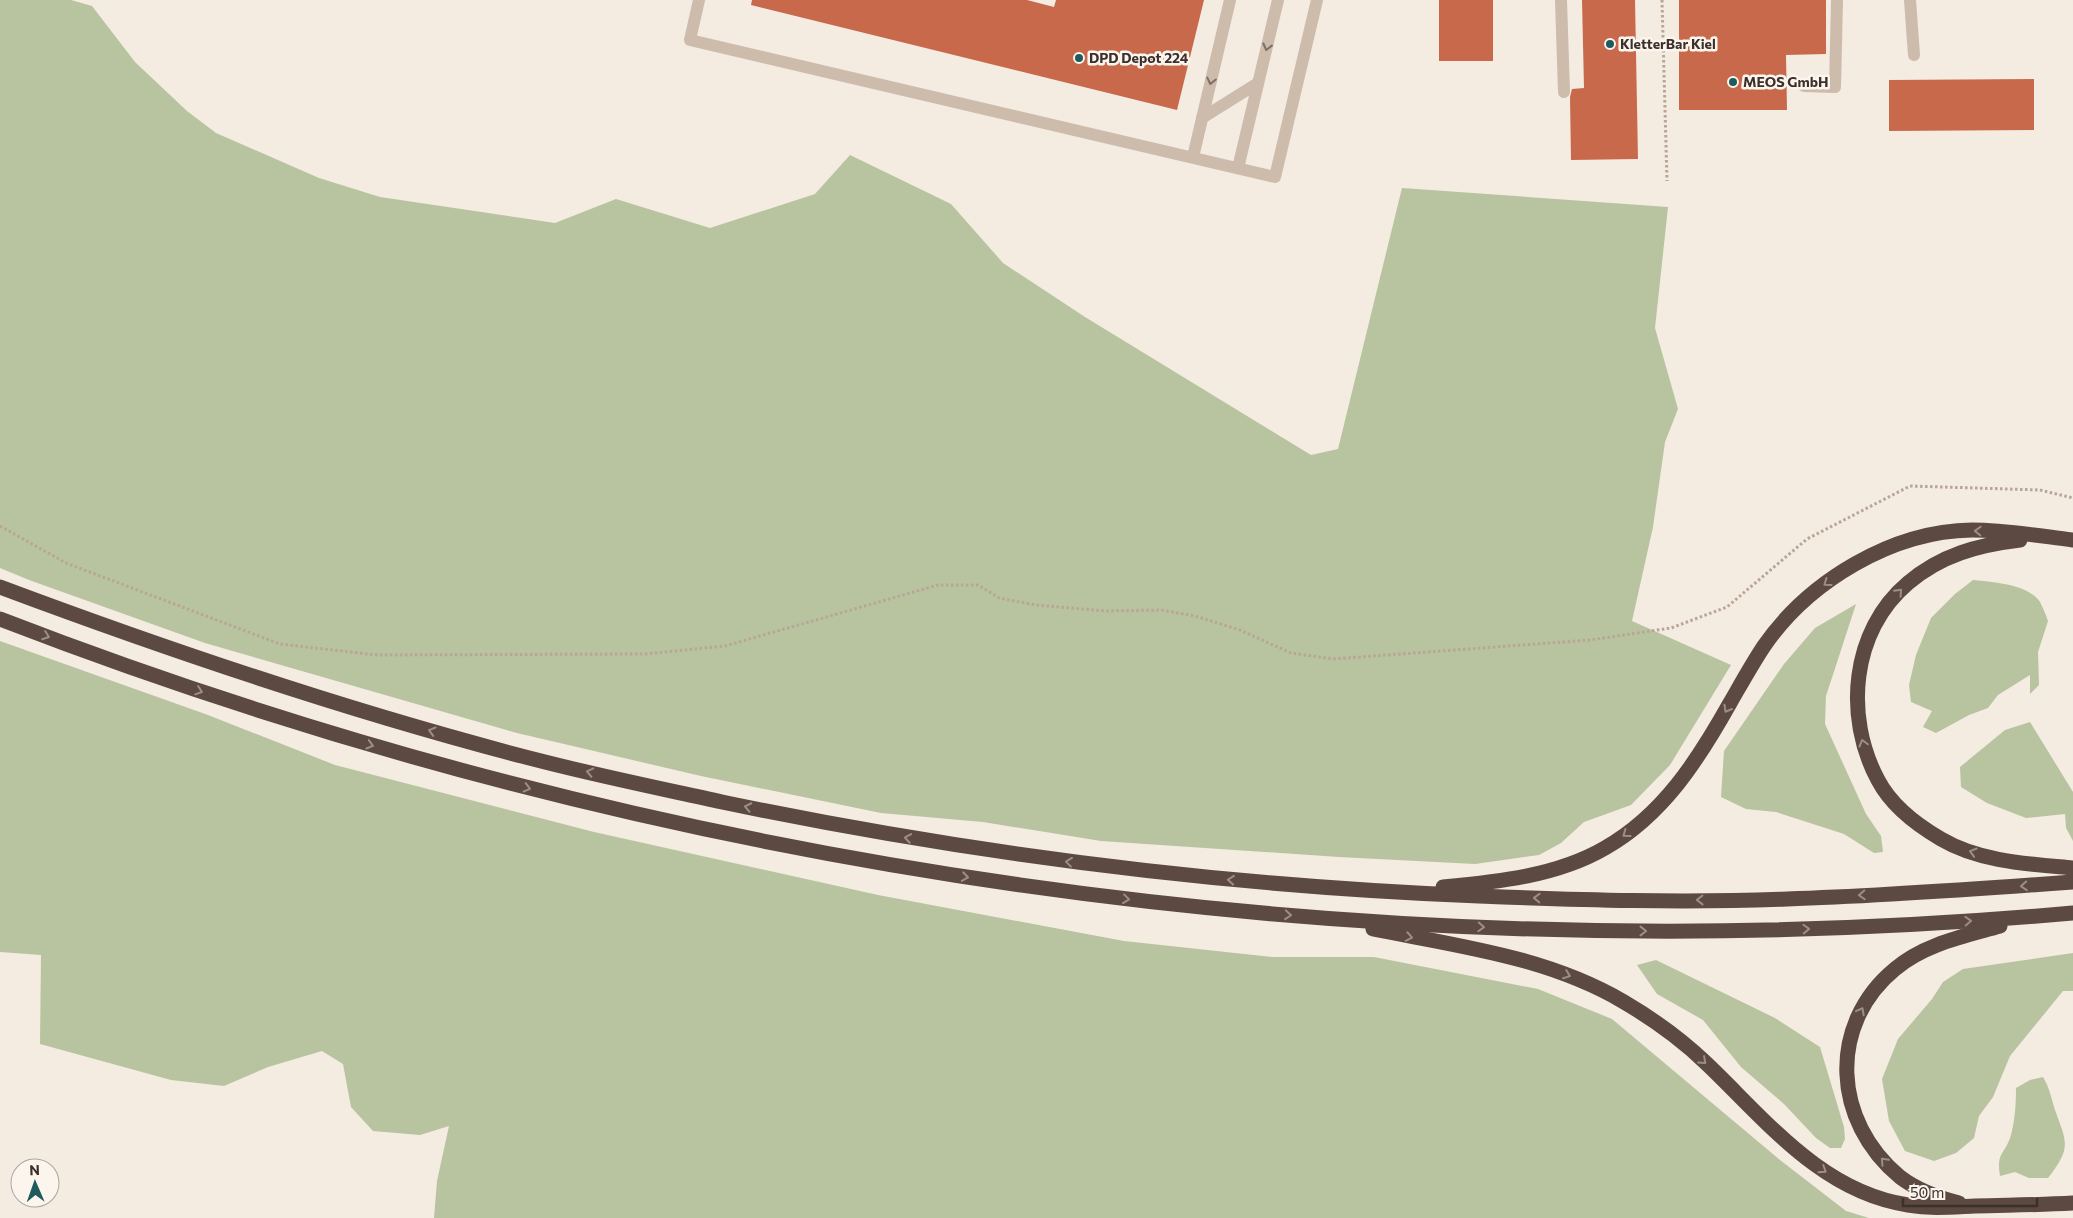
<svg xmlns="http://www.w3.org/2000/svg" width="2073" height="1218" viewBox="0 0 2073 1218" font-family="Commissioner,sans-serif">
	<rect width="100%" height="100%" fill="#f4ebe1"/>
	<g fill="#b8c4a0">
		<polygon points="0,0 71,0 92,6 135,62 187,111 216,133 319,178 380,197 555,223 616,199 710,228 815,194 850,155 951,204 1003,263 1085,317 1311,455 1338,449 1402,188 1668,207 1655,328 1678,409 1665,442 1653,527 1632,621 1731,665 1670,765 1631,805 1584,822 1561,843 1539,855 1475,864 1339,857 1101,841 983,822 881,813 701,776 517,733 205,643 29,580 0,568"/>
		<path d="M1973,580C1993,582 2028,584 2040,602C2043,608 2046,615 2048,621L2038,652L2039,685L2030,694V675L1998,695L1988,708L1969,715L1936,733L1923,727L1932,711L1911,702L1909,685L1916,655L1931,618L1955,594Z"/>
		<polygon points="1856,604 1826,696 1825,724 1866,814 1881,836 1883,852 1874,853 1844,834 1776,812 1746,809 1721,797 1724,751 1784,664 1815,628"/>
		<polygon points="0,641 208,715 335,765 594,832 878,895 1124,941 1272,957 1374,957 1538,989 1612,1019 1780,1160 1846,1211 1869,1218 434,1218 437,1181 449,1126 420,1135 373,1131 351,1107 343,1064 322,1051 268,1067 224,1086 171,1080 40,1044 41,955 0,952"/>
		<polygon points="2030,722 2073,792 2073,841 2066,828 2065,814 2026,818 1987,803 1961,787 1960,767 2005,730"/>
		<polygon points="2073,953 2073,991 2063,991 2010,1056 1993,1097 1979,1116 1974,1138 1956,1153 1934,1161 1905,1151 1889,1121 1882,1079 1898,1039 1932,999 1943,982 1963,969"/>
		<polygon points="1656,960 1775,1018 1820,1047 1844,1127 1845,1139 1841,1148 1830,1148 1816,1138 1784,1104 1741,1067 1703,1020 1657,994 1637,965"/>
		<path d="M2043,1077C2049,1087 2051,1096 2054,1107C2066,1142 2073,1146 2048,1178H2029L2015,1172L2000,1176C1996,1152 2005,1155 2011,1135C2015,1120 2016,1104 2016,1088L2030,1080Z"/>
	</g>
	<g fill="#c8694b">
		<polygon points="752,0 1027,0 1054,7 1056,0 1204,0 1177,110 751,5"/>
		<rect x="1439" y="0" width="54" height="61"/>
		<polygon points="1582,0 1635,0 1638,159 1571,160 1570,97 1572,89 1584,88"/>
		<polygon points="1679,0 1826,0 1826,54 1786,55 1787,110 1679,110"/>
		<polygon points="2034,79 2034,130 1889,131 1889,80"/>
	</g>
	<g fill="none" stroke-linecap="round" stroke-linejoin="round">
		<g stroke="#b9a596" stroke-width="3" stroke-dasharray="2.5 2.5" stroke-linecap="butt">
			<polyline points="1662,0 1667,181"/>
			<polyline points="0,526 66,563 280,644 377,655 645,654 725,646 938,585 978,585 999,598 1036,605 1106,611 1161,610 1195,616 1240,630 1291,653 1333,659 1590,640 1671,628 1727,607 1807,539 1910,486 2040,490 2073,498"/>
		</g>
		<g stroke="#cdbbac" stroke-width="12">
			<polyline points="699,0 690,40 1275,177 1317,0"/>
			<polyline points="1561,0 1564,92"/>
			<polyline points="1910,0 1914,55"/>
			<polyline points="1804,86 1835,87 1837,0"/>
			<polyline points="1202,118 1258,83"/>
			<polyline points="1193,157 1230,0"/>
			<polyline points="1238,168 1278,0"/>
		</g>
		<g stroke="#5c4a42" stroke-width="15">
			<path d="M2020,540C1978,545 1941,555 1908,583C1851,631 1844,717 1878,780C1891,805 1917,825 1941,839C1980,862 2029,864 2073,868"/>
			<path d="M0,587C179,654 360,715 545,762C604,777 663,789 722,802C971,854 1224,886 1479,896C1581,900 1684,903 1787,899C1882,896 1978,889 2073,882"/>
			<path d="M0,619C657,873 1371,976 2073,913"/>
			<path d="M1443,887C1497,882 1557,876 1605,848C1663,815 1698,760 1730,703C1741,684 1752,664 1764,646C1809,581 1892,531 1972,530C2006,530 2040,536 2073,540"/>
			<path d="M1373,929C1458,946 1548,957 1624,1002C1653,1019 1681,1039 1706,1063C1765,1119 1821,1192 1908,1205C1931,1209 1952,1207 1975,1206C2008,1205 2040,1205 2073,1203"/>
			<path d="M1959,1203C1939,1198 1917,1190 1900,1177C1833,1122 1827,1025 1895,969C1924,944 1965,936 2000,926"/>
		</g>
	</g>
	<defs><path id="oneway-chevron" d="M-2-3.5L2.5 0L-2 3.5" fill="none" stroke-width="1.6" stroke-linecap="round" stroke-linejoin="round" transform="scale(1.25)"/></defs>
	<g stroke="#7d6f65">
		<use href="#oneway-chevron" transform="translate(1267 47) rotate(104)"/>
		<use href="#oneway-chevron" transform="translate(1211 81) rotate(103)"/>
	</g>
	<g stroke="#9c8e87">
		<use href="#oneway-chevron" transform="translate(1978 531) rotate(-178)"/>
		<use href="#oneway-chevron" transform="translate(1827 583) rotate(144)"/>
		<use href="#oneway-chevron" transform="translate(1899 592) rotate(-47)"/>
		<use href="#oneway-chevron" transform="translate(46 636) rotate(20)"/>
		<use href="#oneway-chevron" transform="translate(199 691) rotate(19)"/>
		<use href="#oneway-chevron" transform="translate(1727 709) rotate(120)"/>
		<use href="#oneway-chevron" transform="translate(432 731) rotate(-164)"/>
		<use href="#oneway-chevron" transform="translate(1863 743) rotate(-105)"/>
		<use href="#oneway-chevron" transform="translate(370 745) rotate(16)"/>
		<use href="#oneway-chevron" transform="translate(590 772) rotate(-167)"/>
		<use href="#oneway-chevron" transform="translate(527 788) rotate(15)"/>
		<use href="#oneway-chevron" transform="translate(748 807) rotate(-168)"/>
		<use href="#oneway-chevron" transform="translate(1626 834) rotate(144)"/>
		<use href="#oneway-chevron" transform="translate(908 838) rotate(-170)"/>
		<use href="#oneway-chevron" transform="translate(1973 852) rotate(-163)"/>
		<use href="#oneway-chevron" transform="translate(1069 862) rotate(-173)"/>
		<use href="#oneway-chevron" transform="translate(965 877) rotate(9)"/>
		<use href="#oneway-chevron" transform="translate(1231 880) rotate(-175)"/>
		<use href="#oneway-chevron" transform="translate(2024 886) rotate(176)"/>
		<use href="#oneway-chevron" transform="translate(1862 895) rotate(177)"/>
		<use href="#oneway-chevron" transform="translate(1537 898) rotate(-178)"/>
		<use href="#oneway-chevron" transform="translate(1126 899) rotate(7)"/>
		<use href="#oneway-chevron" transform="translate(1700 900) rotate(179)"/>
		<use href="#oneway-chevron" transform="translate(1288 915) rotate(5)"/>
		<use href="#oneway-chevron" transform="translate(1968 921) rotate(-3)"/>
		<use href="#oneway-chevron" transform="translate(1481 927) rotate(3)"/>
		<use href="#oneway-chevron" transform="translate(1806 929) rotate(-2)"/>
		<use href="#oneway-chevron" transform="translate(1643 931)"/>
		<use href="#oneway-chevron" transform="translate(1409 937) rotate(11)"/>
		<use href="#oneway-chevron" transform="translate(1567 975) rotate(21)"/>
		<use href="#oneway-chevron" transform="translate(1861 1011) rotate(-62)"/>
		<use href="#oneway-chevron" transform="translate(1703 1061) rotate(42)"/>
		<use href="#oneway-chevron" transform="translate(1884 1161) rotate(-133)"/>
		<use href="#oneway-chevron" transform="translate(1823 1170) rotate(33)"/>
	</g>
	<g fill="#1f5a5e" stroke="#fbf5ee" stroke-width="2">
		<circle cx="1610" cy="44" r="5"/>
		<circle cx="1079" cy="58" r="5"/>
		<circle cx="1733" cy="82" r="5"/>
	</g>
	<g text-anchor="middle" stroke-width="5" stroke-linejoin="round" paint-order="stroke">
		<g font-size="14" font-weight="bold" fill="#3b302b" stroke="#fbf5ee" text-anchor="start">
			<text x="1620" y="49">KletterBar Kiel</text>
			<text x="1089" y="63">DPD Depot 224</text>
			<text x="1743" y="87">MEOS GmbH</text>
		</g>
	</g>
	<g transform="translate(35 1183) rotate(358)"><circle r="24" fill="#fbf5ee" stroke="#aea6a0"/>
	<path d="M0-4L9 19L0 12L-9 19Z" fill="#1f5a5e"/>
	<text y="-8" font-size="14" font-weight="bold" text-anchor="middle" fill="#3b302b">N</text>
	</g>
	<path d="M1903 1198v8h134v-8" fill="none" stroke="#3b302b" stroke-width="2.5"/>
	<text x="1910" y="1198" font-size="15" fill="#3b302b" stroke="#fbf5ee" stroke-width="4" paint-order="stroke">50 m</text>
</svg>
